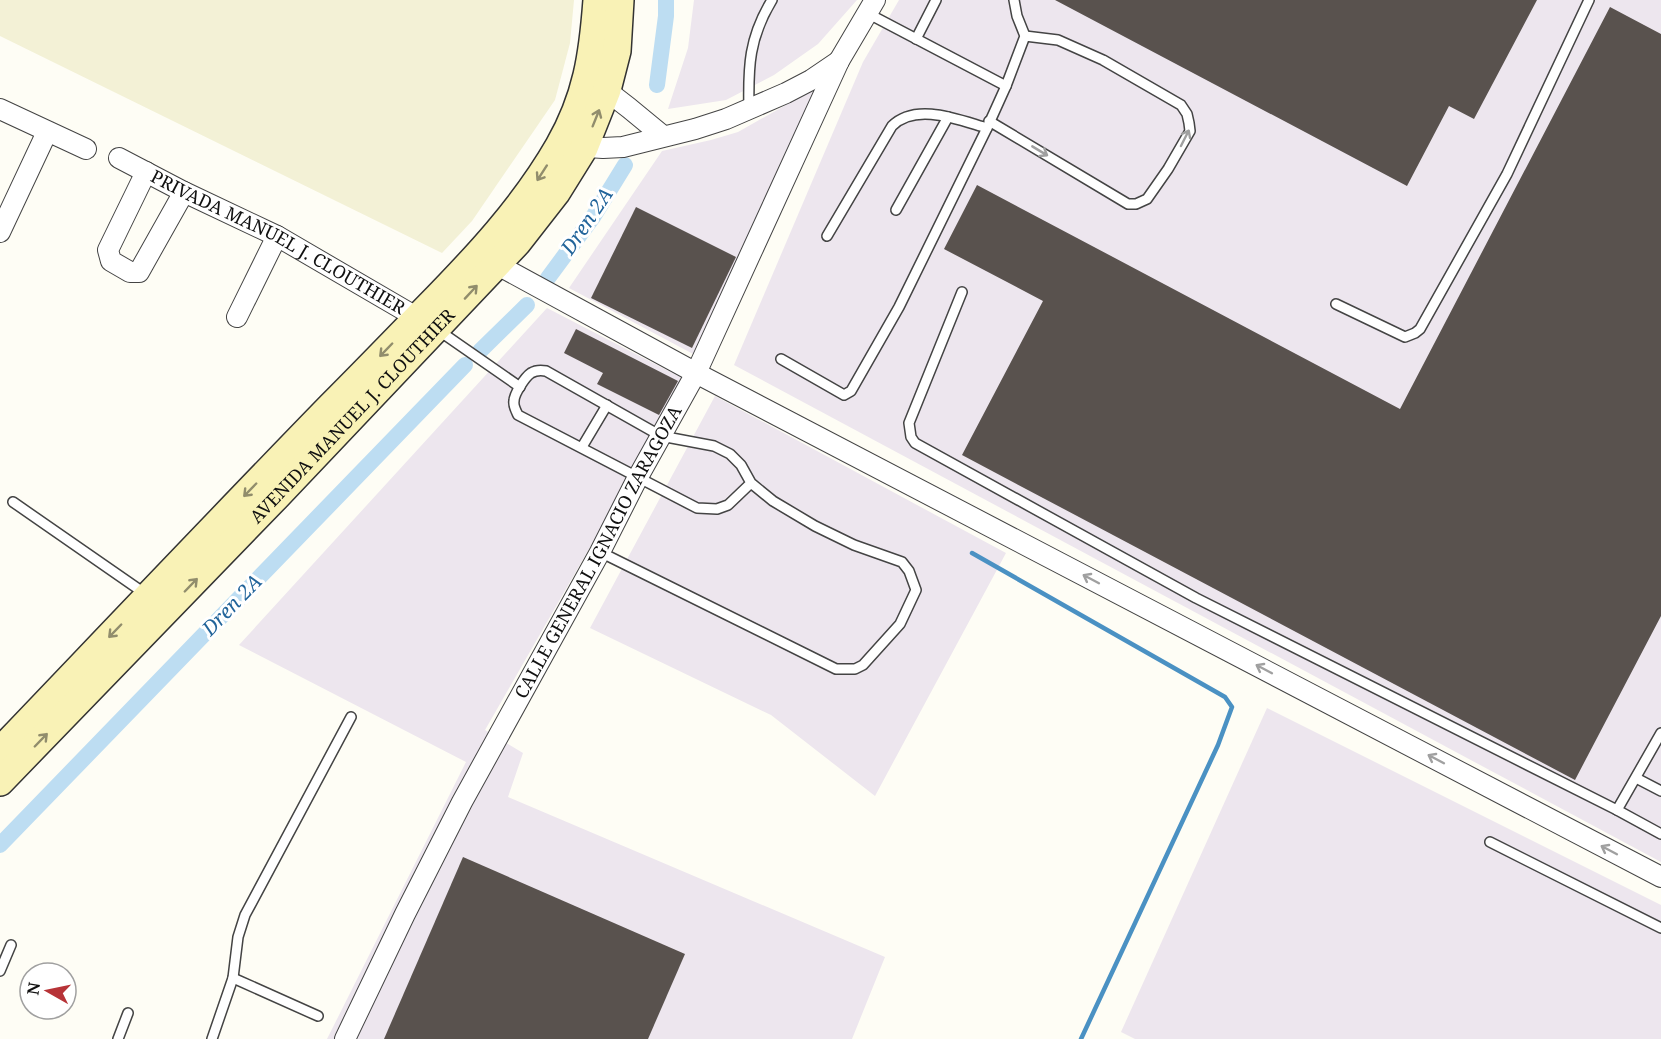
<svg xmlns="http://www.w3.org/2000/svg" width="1661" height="1039" viewBox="0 0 1661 1039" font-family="'Noto Serif',serif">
	<rect width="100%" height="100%" fill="#fefdf5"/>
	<g fill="#ede6ee">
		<polygon points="694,0 857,0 818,44 774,75 726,100 668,109 688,48"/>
		<polygon points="899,0 1661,0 1661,862 734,365 863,62"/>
		<polygon points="818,85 695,355 569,288 662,151 711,140 738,132 793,101"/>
		<polygon points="547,308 686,380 485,730 523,753 508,797 885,957 852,1039 327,1039 466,762 239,645"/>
		<polygon points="715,396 1006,553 875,796 771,715 590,628"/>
		<polygon points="1267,708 1661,905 1661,1039 1135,1039 1121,1032"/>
	</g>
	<polygon fill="#f3f1d6" points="0,0 574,0 570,43 555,100 472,221 442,253 0,36"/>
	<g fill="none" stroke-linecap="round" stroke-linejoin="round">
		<polyline stroke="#4a91c3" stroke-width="4.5" points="972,553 1225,697 1232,707 1218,745 1081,1039"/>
		<g stroke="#bdddf2" stroke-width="16">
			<polyline points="657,85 666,16 666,0"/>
			<polyline points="548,278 593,217 625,165"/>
			<polyline points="480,351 527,305"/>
			<polyline points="0,845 465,365"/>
		</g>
	</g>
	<g fill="#59524e">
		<polygon points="1055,0 1537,0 1474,119 1449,106 1407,186"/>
		<polygon points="1610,7 1661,34 1661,616 1575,780 962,455 1043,301 944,249 977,185 1400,409"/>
		<polygon points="636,207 736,257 692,348 591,298"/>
		<polygon points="576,329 678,381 659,415 597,384 603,373 564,353"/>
		<polygon points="463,857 685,954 648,1039 384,1039"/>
	</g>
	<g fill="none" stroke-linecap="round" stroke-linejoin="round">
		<g stroke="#444" stroke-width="12">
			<g id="service">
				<polyline points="867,13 1006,86 1025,36 1017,16 1014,0"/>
				<polyline points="916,39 936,0"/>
				<path d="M749,109C748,66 749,38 772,0"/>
				<polyline points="989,121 1128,204 1136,204 1147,199 1168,169 1190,131 1189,123 1187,114 1181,105 1103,60 1058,40 1025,36"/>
				<polyline points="896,210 948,117"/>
				<path d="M827,236L892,126C916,102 959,120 987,128"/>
				<polyline points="962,292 909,423 911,437 915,443 1196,598 1617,810 1661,733"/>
				<polyline points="1336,304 1405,337 1415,333 1420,329 1507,174 1589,0"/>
				<polyline points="438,330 520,387"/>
				<polyline points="781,359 844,395 851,391 899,307 987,128 1006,86"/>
				<polyline points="582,447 607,405"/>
				<polyline points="13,502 147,595"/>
				<path d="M600,552L836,669H855L863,665L900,624L916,590L909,571L902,562L854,545L815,526L773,501L751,483L741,465L730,454L714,446L661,436L546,371C541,370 536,370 531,373C525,377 514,394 514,401C513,406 516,411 518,415L697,508L717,509L728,505L751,483"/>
				<polyline points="1636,778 1661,791"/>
				<polyline points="1617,810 1661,834"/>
				<polyline points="1490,842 1661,928"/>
				<polyline points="0,971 11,945"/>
				<polyline points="233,978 318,1016"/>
				<polyline points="118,1039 128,1013"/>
				<polyline points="212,1039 233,978 238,937 245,915 351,717"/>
			</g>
		</g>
		<g stroke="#444" stroke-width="22">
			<g id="minor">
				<polyline points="598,84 629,108 663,136"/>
				<polyline points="0,109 86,149"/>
				<polyline points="572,146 603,148 623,147 695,129 726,119 786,93 811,80 839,61"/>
				<path id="s1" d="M119,158L184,192L277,236L428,324"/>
				<polyline points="146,172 108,250 111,261 130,272 139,272 184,192"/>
				<polyline points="0,232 47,132"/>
				<polyline points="485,258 696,373 1661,877"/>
				<polyline points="237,317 277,236"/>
				<path id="s2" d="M345,1039L405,914L462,802L600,552L638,477L696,373L839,61L875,0"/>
			</g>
		</g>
		<g stroke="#333" stroke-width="30">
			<g id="secondary">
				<path d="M0,751C110,636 219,521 330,407C362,375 394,342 426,309C475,259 524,207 559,146C587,97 593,55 597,0"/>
				<path id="s3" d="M0,782L276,497L517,243L556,193L584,148L607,90L617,51L620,0"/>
			</g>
		</g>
		<use href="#service" stroke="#fff" stroke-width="9"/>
		<use href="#minor" stroke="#fff" stroke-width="20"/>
		<use href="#secondary" stroke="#f9f2b6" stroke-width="27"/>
	</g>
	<defs><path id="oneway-shaft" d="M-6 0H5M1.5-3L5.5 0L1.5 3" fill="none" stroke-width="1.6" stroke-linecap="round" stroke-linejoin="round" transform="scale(1.5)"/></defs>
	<g stroke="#918d6c">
		<use href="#oneway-shaft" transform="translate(596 118) rotate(-68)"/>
		<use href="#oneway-shaft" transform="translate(542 173) rotate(123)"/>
		<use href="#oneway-shaft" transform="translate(471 292) rotate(-47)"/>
		<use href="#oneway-shaft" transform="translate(386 350) rotate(134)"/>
		<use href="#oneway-shaft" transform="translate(250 490) rotate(134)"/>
		<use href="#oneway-shaft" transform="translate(191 585) rotate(-46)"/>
		<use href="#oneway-shaft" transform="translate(115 631) rotate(134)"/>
		<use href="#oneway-shaft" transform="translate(41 740) rotate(-46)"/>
	</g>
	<g stroke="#a0a0a0">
		<use href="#oneway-shaft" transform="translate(1185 138) rotate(-63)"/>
		<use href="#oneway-shaft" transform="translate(1040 151) rotate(31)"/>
		<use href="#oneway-shaft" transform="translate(1091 579) rotate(-152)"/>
		<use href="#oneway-shaft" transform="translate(1264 669) rotate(-152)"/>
		<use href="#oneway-shaft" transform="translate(1436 759) rotate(-152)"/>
		<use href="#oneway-shaft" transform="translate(1609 850) rotate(-152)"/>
	</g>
	<g text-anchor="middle" stroke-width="6" stroke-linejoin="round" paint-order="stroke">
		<g font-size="18" fill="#111" stroke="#fff">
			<text dy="6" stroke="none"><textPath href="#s1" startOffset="180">PRIVADA MANUEL J. CLOUTHIER</textPath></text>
			<text dy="6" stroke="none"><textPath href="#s3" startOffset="508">AVENIDA MANUEL J. CLOUTHIER</textPath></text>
			<text dy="6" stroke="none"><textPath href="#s2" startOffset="549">CALLE GENERAL IGNACIO ZARAGOZA</textPath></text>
		</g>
		<g font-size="20" font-style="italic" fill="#22649a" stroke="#fff">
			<text transform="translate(587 221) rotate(-56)" y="7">Dren 2A</text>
			<text transform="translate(232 605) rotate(-46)" y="7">Dren 2A</text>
		</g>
	</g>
	<g transform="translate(48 991) rotate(279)"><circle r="28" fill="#ffffff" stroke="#a0a0a0" stroke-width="1.5"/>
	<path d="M0-4.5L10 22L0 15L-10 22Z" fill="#b73337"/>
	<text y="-9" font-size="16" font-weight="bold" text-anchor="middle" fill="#111111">N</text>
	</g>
</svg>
